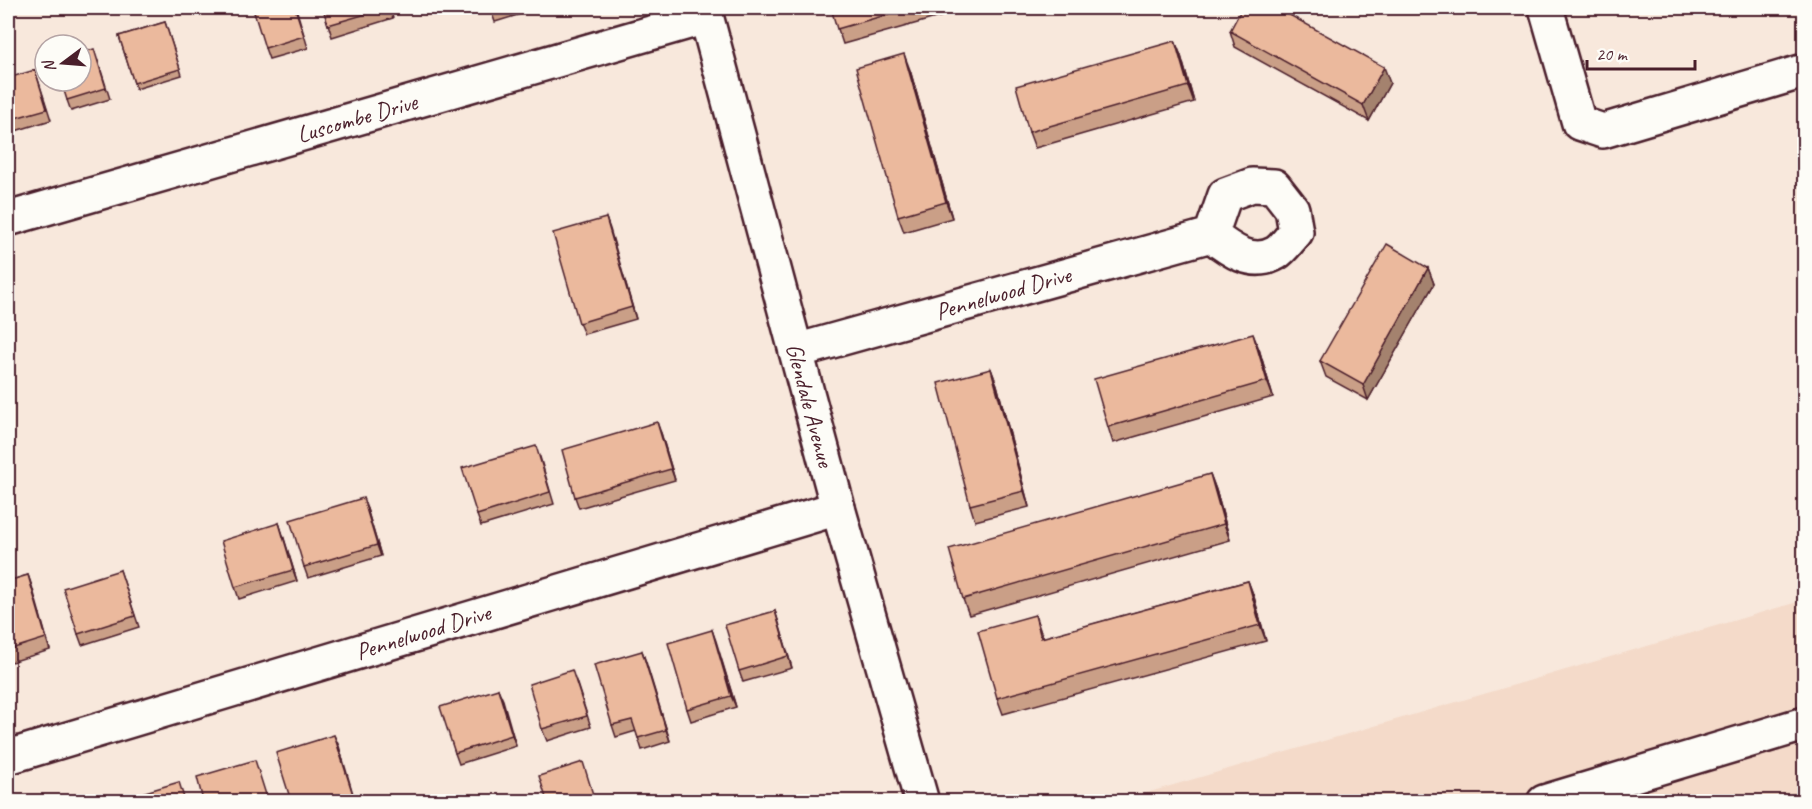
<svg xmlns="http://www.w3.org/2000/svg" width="1812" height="809" viewBox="0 0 1812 809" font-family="Caveat,sans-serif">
	<rect width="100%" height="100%" fill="#f8e8dc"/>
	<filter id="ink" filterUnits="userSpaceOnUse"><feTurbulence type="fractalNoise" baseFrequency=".0167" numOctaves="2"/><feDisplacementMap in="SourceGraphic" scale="12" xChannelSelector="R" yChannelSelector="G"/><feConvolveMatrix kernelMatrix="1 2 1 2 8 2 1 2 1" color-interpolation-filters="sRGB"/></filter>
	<g filter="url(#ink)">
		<polygon fill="#f4dac9" points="1804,600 1804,801 1119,801"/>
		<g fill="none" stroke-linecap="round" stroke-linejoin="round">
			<g stroke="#4a1f2b" stroke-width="38">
				<g id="minor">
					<polyline points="1546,8 1579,123 1603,131 1804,71"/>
					<polyline points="8,219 706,17"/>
					<path d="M796,351L1211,235C1229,249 1252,267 1276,253C1283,249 1290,238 1296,232L1292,209L1274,186L1252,185L1225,195L1211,235"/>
					<polyline points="8,757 838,508"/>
					<polyline points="1544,802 1804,724"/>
				</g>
			</g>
			<g stroke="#4a1f2b" stroke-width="38">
				<polyline id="major" points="704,8 838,508 922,802"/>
			</g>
			<use href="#minor" stroke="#fdfcf7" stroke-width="33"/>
			<use href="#major" stroke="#fdfcf7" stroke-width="33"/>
		</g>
		<g fill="#ca9f87" stroke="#4a1f2b" stroke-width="1.5">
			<polygon points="259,8 296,8 308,48 269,59 265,48"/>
			<polygon points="323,8 389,8 393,18 332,37"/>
			<polygon points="490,8 534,8 534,10 495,22"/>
			<polygon points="831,8 971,8 843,44"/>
			<polygon points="165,22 182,75 136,89 119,36"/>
			<polygon points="1230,31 1390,83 1369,121 1235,47"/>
			<polygon points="1175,41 1181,56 1194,102 1035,148 1029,132"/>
			<polygon points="98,61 110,99 71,111 67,100"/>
			<polygon points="35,70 51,120 12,132 8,120"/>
			<polygon points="910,70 952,218 904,232 898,216"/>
			<polygon points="606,218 636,319 584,334 579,323"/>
			<polygon points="1428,268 1434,284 1368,400 1326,377 1320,361"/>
			<polygon points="1259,349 1273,397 1113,443 1108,427"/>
			<polygon points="991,369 997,385 1029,507 975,521 970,505"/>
			<polygon points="661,433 675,480 579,508 575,497"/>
			<polygon points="540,457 554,504 481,526 477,515"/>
			<polygon points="1210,474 1216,490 1230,540 969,615 963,599"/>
			<polygon points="367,509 381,556 308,578 304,567"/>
			<polygon points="279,523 297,581 239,599 235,587"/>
			<polygon points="120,570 139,627 82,645 78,634"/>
			<polygon points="28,575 50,650 8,663 8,581"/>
			<polygon points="1248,581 1254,597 1266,641 1003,714 997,698 1035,615 1043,638"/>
			<polygon points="775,611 792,668 743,682 739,671"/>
			<polygon points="712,630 736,707 691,721 687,709"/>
			<polygon points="642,651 670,741 642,750 636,731 616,737 612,725"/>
			<polygon points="576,681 591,727 547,741 542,729"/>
			<polygon points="498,689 516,746 459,764 455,753"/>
		</g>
		<g fill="#a4826e" stroke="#4a1f2b" stroke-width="1.5">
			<polygon points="1175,41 1181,56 1194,102 1188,86"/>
			<polygon points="904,54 910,70 952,218 946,202"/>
			<polygon points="1384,67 1390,83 1369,121 1363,105"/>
			<polygon points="606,218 610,229 636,319 632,307"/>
			<polygon points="1428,268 1434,284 1368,400 1363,385"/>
			<polygon points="1253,334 1259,349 1273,397 1267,381"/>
			<polygon points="991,369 997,385 1029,507 1024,491"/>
			<polygon points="657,422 661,433 675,480 671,469"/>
			<polygon points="1210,474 1216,490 1230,540 1224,524"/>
			<polygon points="363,498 367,509 381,556 377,545"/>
			<polygon points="279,523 283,535 297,581 293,570"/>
			<polygon points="28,575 32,586 50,650 46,638"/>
			<polygon points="1248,581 1254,597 1266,641 1260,625"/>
			<polygon points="775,611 779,623 792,668 788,656"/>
			<polygon points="712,630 716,641 736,707 731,696"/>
			<polygon points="642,651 646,662 670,741 666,730"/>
			<polygon points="498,689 503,700 516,746 512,735"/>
			<polygon points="334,735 339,746 355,801"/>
		</g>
		<g fill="#ebb99d" stroke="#4a1f2b" stroke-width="1.5">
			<polygon points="259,8 295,8 304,36 265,48 253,9"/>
			<polygon points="323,8 387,8 328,25"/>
			<polygon points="490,8 501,8 491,10"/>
			<polygon points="831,8 910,8 837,29"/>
			<polygon points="1242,8 1277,8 1384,67 1363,105 1230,31"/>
			<polygon points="165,22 180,69 134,83 119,36"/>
			<polygon points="1175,41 1188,86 1029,132 1016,86"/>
			<polygon points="94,49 106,88 67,100 61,81 81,81 81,53"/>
			<polygon points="904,54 946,202 898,216 856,68"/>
			<polygon points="35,70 47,109 8,120 8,78"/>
			<polygon points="606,218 632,307 579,323 553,233"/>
			<polygon points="1387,244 1428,268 1363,385 1320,361"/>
			<polygon points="1253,334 1267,381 1108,427 1094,379"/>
			<polygon points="991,369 1024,491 970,505 938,383"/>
			<polygon points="657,422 671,469 575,497 562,450"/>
			<polygon points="536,446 550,492 477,515 462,468"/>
			<polygon points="1210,474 1224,524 963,599 949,549"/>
			<polygon points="363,498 377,545 304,567 290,520"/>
			<polygon points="279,523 293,570 235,587 221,541"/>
			<polygon points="120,570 135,616 78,634 63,588"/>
			<polygon points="28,575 46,638 8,650 8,581"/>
			<polygon points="1248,581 1260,625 997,698 978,631 1035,615 1041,638"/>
			<polygon points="775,611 788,656 739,671 725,625"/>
			<polygon points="712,630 731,696 687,709 668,643"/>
			<polygon points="642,651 666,730 638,738 632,720 612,725 594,665"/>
			<polygon points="572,670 587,716 542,729 529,684"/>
			<polygon points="498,689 512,735 455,753 440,707"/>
			<polygon points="334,735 355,801 291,801 276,753"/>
			<polygon points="255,760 268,801 203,801 197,777"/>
			<polygon points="583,762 595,801 547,801 539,776"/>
			<polygon points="179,782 185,801 115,801"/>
			<polygon points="95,798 96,801 85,801"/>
		</g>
	</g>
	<g text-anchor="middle" stroke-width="6" stroke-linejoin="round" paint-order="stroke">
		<g font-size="24" fill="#4a1f2b" stroke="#fdfcf7">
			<text transform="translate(357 118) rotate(-16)" y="8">Luscombe Drive</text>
			<text transform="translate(1003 293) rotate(-16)" y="8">Pennelwood Drive</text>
			<text transform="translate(810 405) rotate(75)" y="8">Glendale Avenue</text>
			<text transform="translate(423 632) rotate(-17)" y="8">Pennelwood Drive</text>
		</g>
	</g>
	<rect width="1812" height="809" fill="none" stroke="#fdfcf7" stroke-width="30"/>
	<rect x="15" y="15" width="1782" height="779" fill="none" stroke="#4a1f2b" stroke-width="2" filter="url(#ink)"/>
	<g transform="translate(63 63) rotate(254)"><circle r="28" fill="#fdfcf7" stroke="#b5a4a5" stroke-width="1.5"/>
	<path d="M0-4.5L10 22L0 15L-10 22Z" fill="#4a1f2b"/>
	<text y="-9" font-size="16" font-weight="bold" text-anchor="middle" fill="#4a1f2b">N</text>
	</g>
	<path d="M1587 60v9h108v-9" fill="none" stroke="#4a1f2b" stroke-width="3"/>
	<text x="1596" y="60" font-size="18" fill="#4a1f2b" stroke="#fdfcf7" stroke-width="4.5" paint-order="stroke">20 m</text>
</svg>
